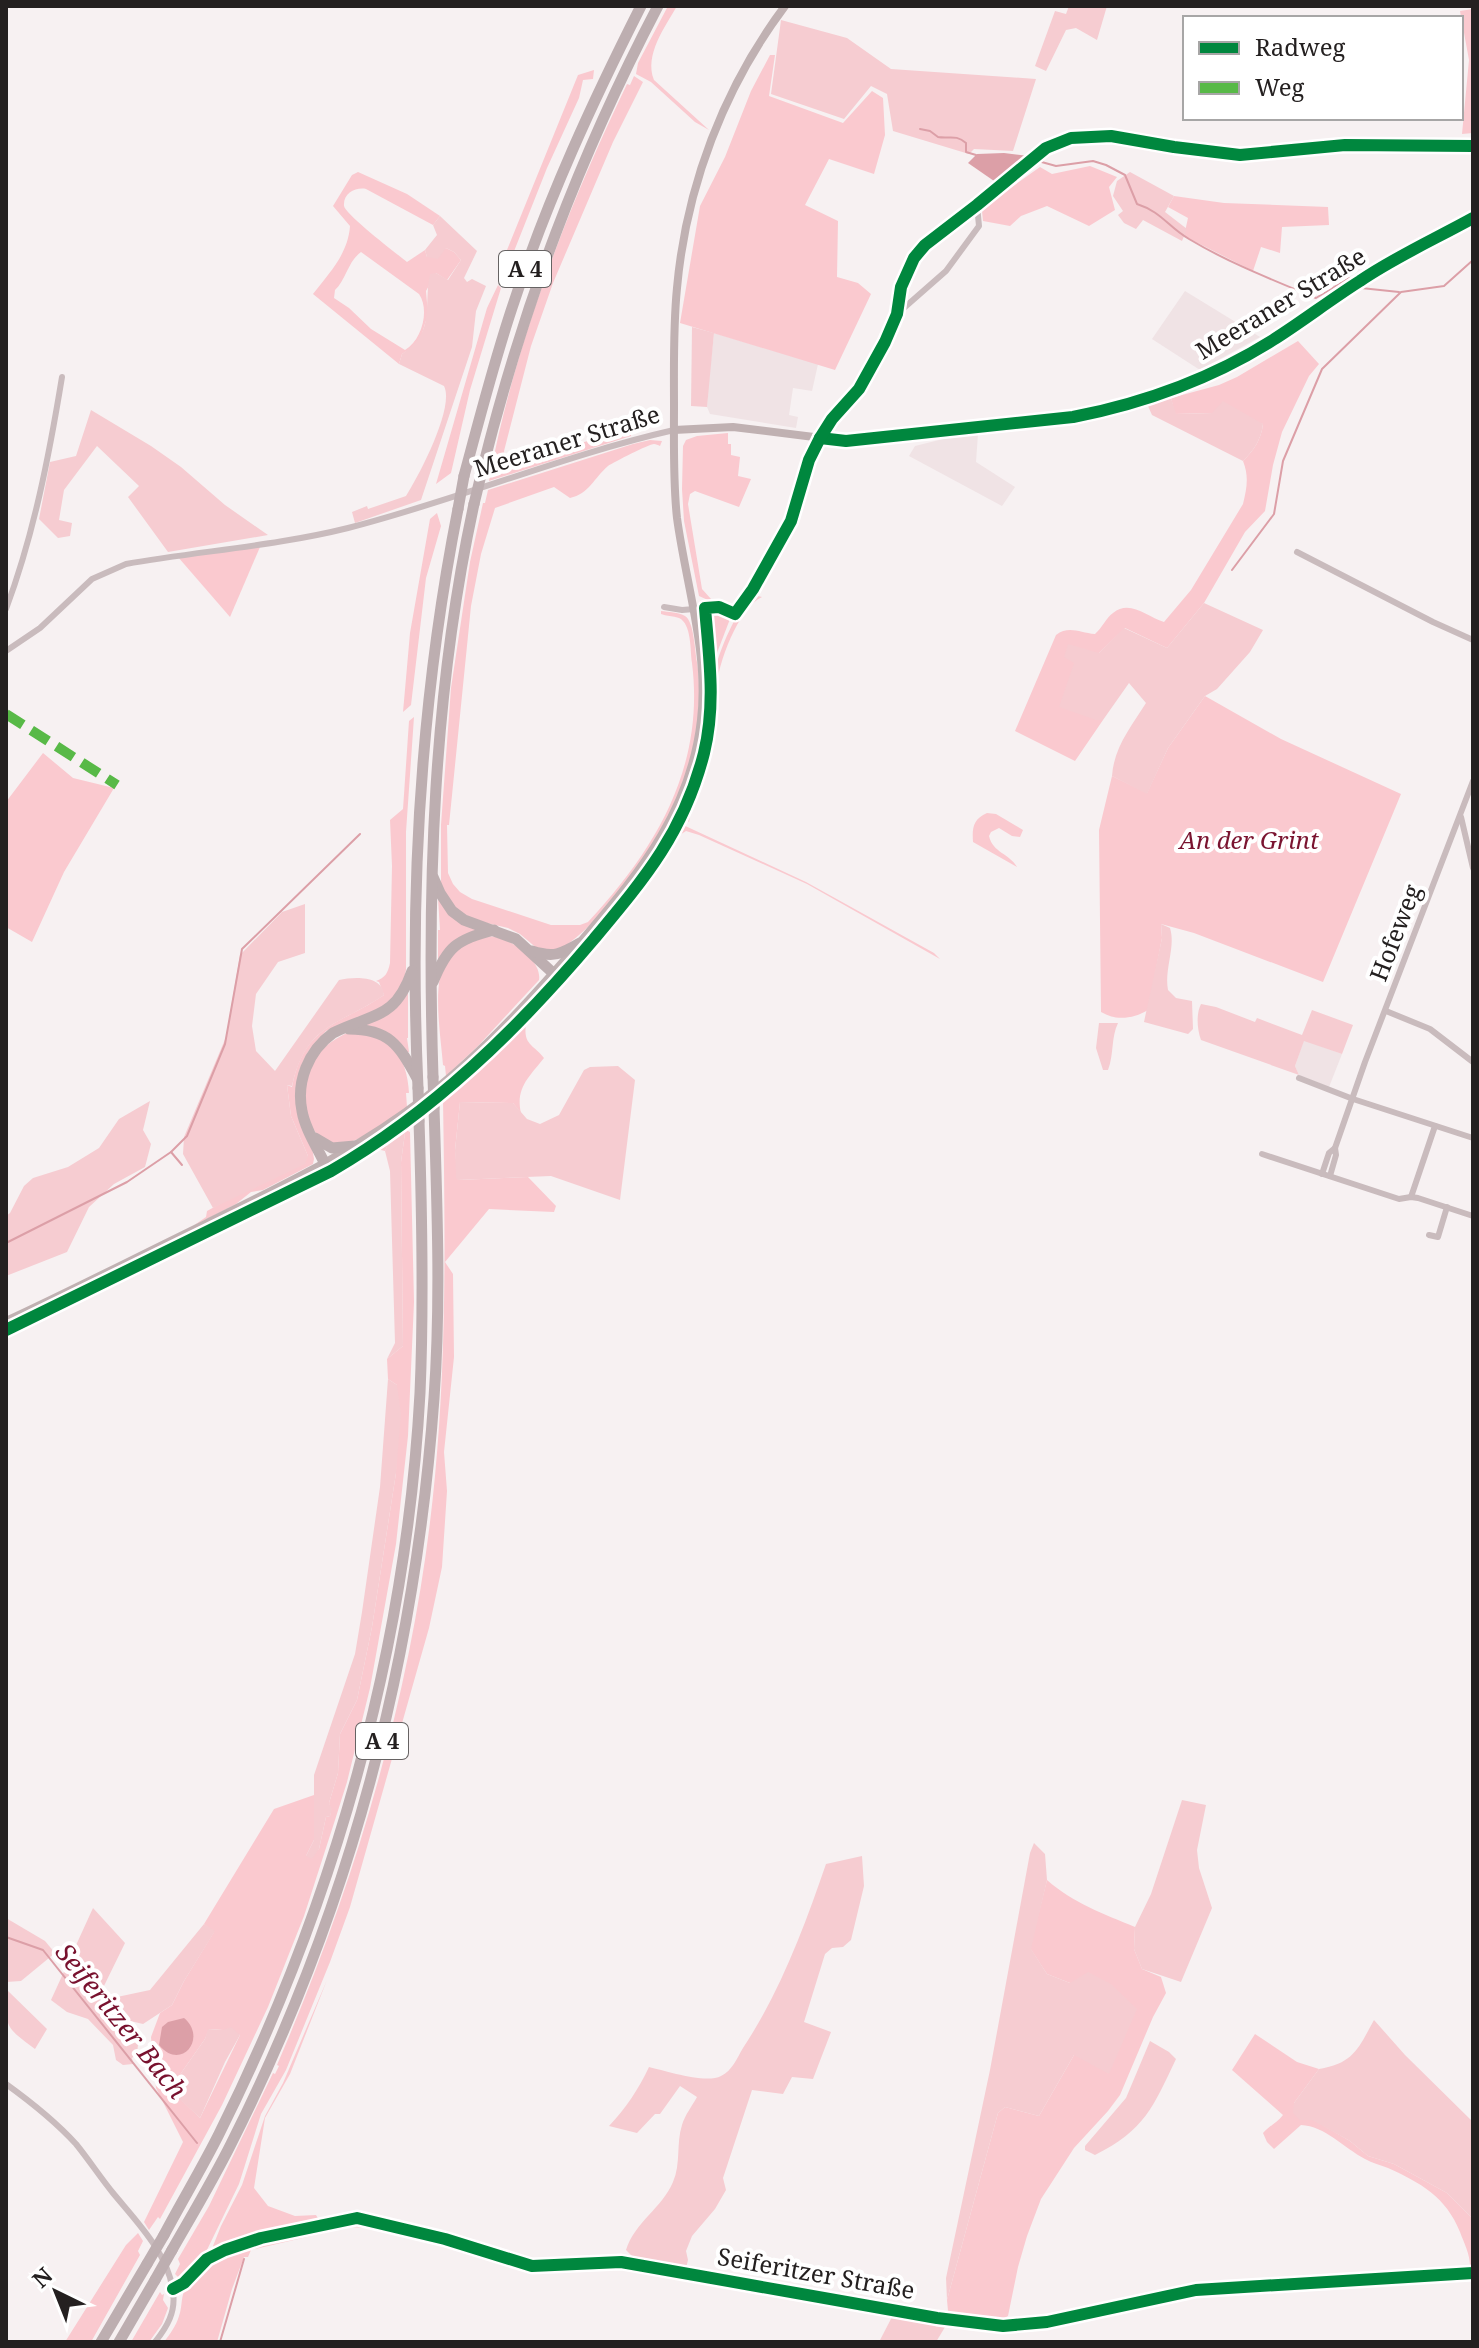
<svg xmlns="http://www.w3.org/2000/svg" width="1479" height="2348" viewBox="0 0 1479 2348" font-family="'Noto Serif',serif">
	<rect width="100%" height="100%" fill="#f7f1f2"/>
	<g fill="#f0e3e5">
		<polygon points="1185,291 1260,337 1200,370 1152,339"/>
		<polygon points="714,333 818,364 812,391 793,388 789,415 798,417 796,428 710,414 707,407 708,388"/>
		<polygon points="978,434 976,462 1015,487 1002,506 909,456 915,446 959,435"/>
		<polygon points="1304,1040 1342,1054 1329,1087 1299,1075 1295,1066"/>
	</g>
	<g fill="#fac9cf" fill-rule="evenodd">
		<path d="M668,6H677C665,27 644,55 654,80L709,130L695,122L651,82L636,74L638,63Z"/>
		<polygon points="1473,9 1473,133 1462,134 1469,60 1460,11"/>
		<polygon points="770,55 775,55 769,96 843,123 872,91 883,98 885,135 874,174 829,159 805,205 838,221 837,277 858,283 871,294 835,370 680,323 700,206 725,157 751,91"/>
		<polygon points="594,70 593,79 583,80 579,98 547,168 507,269 507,250 578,75"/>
		<path d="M634,76L643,82L613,142L553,283L531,346L504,451L506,462L631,430V436L489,481C514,346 567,209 627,84L630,85Z"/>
		<polygon points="1090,166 1117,177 1109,187 1115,210 1089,226 1047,206 1021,216 1010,226 983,221 982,211 1002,194 1040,167 1052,174"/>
		<path d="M358,172L407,194L440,216L433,225L366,189C356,187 343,193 344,206C346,215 397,254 407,262L425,250L427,257L446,248L454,252L461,260L447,280L436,273L426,291L428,314L421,337L413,347L402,354L399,364L313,294C330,272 348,254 350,226L333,206L352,175ZM361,252L419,294C430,310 422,340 405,350L371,329L349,308L334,298L335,290C346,280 348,261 361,252Z"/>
		<polygon points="1174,196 1224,203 1328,207 1329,225 1282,227 1280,253 1261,247 1253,271 1184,236 1188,218 1168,207"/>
		<polygon points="498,285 501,288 470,390 451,473 436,484 487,308"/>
		<path d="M1298,341L1319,364L1309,376L1282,432L1273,465L1265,511L1245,532L1204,603L1167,648L1125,628L1099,653L1074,663L1096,720H1103L1075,761L1015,731L1056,635C1069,625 1080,633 1095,634C1102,628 1106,618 1113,613C1130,599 1147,617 1164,622L1191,590L1243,504C1247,488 1249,476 1243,461C1254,450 1261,440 1263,424L1212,413L1175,414L1171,398L1219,385L1237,377Z"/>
		<polygon points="728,433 728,444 731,444 731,455 740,457 738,476 751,479 739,507 695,491 690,494 688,504 702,589 711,599 710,601 699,596 684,521 682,489 683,446 686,440 697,436"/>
		<path d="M650,440L662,441L660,446C658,445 656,444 654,444C649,444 614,462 608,466C594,478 589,494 570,498L554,487L495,508L481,554L471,606L449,825H447L448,873L453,884L460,892L472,899L551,925H580L588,922C656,849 705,767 692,663C690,651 692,624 679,618C673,616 666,616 661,614V611C668,612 679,612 685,616C694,621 695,652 697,662C706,725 687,789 655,843C646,859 633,873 622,887C604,911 583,936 557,951L539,950L520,934L508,928L474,920L458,912L441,886V825L451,688L470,562L483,503H485L488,490L633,444Z"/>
		<polygon points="437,513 441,526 426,578 411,705 403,712 410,633 430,519"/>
		<polygon points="260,547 230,617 178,557"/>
		<path d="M753,595L762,597C738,608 718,664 716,689C714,710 714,730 709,751C704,775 692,798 689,822L684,818C693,793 703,768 708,741C713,719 709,695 714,673C720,649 735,612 753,595Z"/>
		<polygon points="711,611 728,616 730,619 712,666 707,618 708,613"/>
		<path d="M1205,696L1281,739L1401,794L1323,982L1194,933L1161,924L1162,938L1148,1010C1133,1019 1116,1021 1101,1012L1099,830L1112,776L1147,793L1168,748Z"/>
		<path d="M414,717L406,832V970L402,988L384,1009L326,1031L308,1052L299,1071L314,1159L313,1164L263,1190L251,1192L236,1204L193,1226L206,1217L207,1211L308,1156L291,1116L287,1085L292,1087C304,1024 340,1025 384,995L379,982L376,981C385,978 388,973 390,963L392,866L390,820L403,809L409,721Z"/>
		<polygon points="43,753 73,778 114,788 64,872 32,942 6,927 6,802"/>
		<path d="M987,813L996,814L1023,830L1020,837L1012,836L999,828L991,832L989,836C993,853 1009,853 1017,867L973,842C972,828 973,819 987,813Z"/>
		<path d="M681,824L806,882L934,953L940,959L807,884L699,835L686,831C669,840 659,866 648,881C610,931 567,977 526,1024C523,1045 533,1044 544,1058C530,1076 515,1088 521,1113L513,1103L460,1102L455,1150L458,1180L528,1177L556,1206L554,1212L489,1209L445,1262L453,1274L454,1357L444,1452L447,1491L442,1567L429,1628L350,1907L330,1962L286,2070L261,2114L239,2184L205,2254L184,2279L177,2280L178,2277L175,2274L180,2264L178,2259L209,2206L273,2073L275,2074L279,2066L277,2065C358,1877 416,1680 435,1476C447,1351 445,1226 443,1100H446V1090L464,1079L509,1036L566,974L649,874Z"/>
		<polygon points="438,898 481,927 438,961 438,930 440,930"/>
		<path d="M479,936C486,936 493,936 500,938C516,943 542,962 539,980L478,1046L446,1076L445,1066L443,1065C441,1037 431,982 447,958C453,949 470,942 479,936Z"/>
		<polygon points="408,993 408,1038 407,1038 409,1052 406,1053 355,1025"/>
		<path d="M349,1032C389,1030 407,1055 409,1093H406L407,1107C391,1118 357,1146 337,1144C305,1142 299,1093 309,1069C317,1051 331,1040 349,1032Z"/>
		<path d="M407,1120L408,1131L410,1132L414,1302L408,1436L396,1544L370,1688L347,1782L335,1820L304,1916L268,2007L222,2105L160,2219L158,2217L149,2230L144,2222L183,2142L156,2088L151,2037L160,2013L172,2005L184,1981L214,1932L204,1924L274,1809L314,1795V1840L306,1856L319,1849L326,1817L330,1816L331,1810L329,1803L338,1773L340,1734L357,1700L372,1627L396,1473L397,1385L388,1379L387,1359L403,1346L401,1162L405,1133L389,1135V1142L385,1151L377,1149L335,1174L333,1172L373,1147ZM209,2029L223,2030L240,2035L200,2118L172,2091V2086L205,2039Z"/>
		<polygon points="329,1174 330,1178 6,1334 6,1331"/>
		<path d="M1047,1880C1073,1903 1104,1914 1135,1927L1134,1949L1142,1969L1161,1977L1166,1993L1153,2017L1120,2095L1108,2111L1074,2148L1041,2199L1027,2236L1018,2267L1008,2316L998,2321L953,2315L948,2311L947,2300L998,2113L1005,2107L1039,2116L1074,2055L1070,1983L1047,1974L1030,1948Z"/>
		<polygon points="327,1980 290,2074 265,2118 254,2188 268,2206 295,2216 316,2215 319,2220 214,2251 213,2246 221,2226 242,2185 265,2116 283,2083"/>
		<path d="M1255,2034L1297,2062L1319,2069L1294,2103L1300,2119H1312L1350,2141L1368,2156L1394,2164L1447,2193L1473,2219V2267H1470C1470,2254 1464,2243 1460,2232C1446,2197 1421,2183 1388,2168C1381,2165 1372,2163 1365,2159C1344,2148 1325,2126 1301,2125L1274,2149L1267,2142L1263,2133C1269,2126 1277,2123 1283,2115L1232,2070Z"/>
		<path d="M345,2223H362L397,2231L393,2234L367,2228L350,2227L251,2250L248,2257H244L232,2289L217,2342H164C170,2334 176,2326 179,2316C183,2305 180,2296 187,2286C194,2276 203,2266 213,2260C243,2241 309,2230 345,2223Z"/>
		<polygon points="138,2233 143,2241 138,2251 140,2255 91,2342 65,2342 126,2245"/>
		<polygon points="160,2292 162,2295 164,2294 163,2300 168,2308 162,2324 149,2342 131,2342"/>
	</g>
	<g fill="#f6ccd1">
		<polygon points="1069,6 1107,6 1097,40 1076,28 1066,30 1046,71 1035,66 1055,11 1066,14"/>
		<polygon points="781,20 847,38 891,69 1036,79 1013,151 974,149 969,154 893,131 887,94 871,86 844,119 771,94"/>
		<polygon points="1130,172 1174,196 1165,212 1187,229 1182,241 1143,220 1136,229 1124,223 1118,215 1123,211 1113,196 1117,181"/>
		<path d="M440,216L477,251L464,278L467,282L472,279L486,286L476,311L472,347L421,500L355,523L352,512L367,506L368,509L406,496C419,476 455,407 444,386L399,364L402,354C436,332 423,307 430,274L436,273L448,280L461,260L454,252L446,248L438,259L427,257L425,250L437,235L433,225Z"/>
		<polygon points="692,327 714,333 707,407 691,406"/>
		<path d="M1171,398L1176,414L1212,413L1223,401L1263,424C1261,440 1254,450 1243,461L1152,415L1148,406Z"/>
		<polygon points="91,410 151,446 181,467 225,505 268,535 168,552 128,497 139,486 97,446 64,490 59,520 72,523 70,536 58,538 39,519 50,462 76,456"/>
		<path d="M1204,603L1263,630L1250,652L1217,689L1205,696L1168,748L1147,794L1112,776C1114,747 1131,727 1146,703L1129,683L1103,720H1096L1059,707L1074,663L1064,657L1068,644L1099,653L1124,628L1167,648Z"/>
		<path d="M305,904V953L278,962L256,994L252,1026L256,1051L275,1071L339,980C354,977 382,975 384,995C339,1026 306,1023 292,1086L287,1085L291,1116L308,1156L305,1164L213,1208L183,1154L184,1137L226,1037L240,955L282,912Z"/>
		<path d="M1161,924L1170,928C1176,947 1164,969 1168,990L1176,998L1192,1001L1193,1029L1188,1034L1144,1022L1162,938Z"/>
		<path d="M1201,1004L1216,1007L1255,1022L1257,1018L1302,1035L1312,1010L1353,1025L1342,1054L1304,1041L1295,1066L1299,1075L1201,1040C1197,1029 1196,1014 1201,1004Z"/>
		<path d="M1099,1023H1118C1111,1037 1114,1055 1108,1070H1103L1096,1048Z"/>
		<polygon points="618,1066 635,1080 620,1200 551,1176 458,1180 456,1178 455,1150 460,1102 513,1103 527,1119 540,1124 559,1115 584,1070 590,1067"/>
		<polygon points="150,1101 143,1130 151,1144 145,1167 114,1184 89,1207 67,1252 6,1276 6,1216 10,1213 24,1186 33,1178 68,1167 99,1148 119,1119"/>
		<polygon points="403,1132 405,1133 401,1162 403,1346 387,1359 395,1343 390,1171 385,1151 389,1142 389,1135"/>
		<polygon points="388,1379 397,1385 401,1414 396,1473 372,1627 357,1700 340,1734 338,1773 329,1803 332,1809 330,1816 326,1817 319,1849 312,1859 306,1856 314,1840 314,1775 355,1654 362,1612 380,1487"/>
		<polygon points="1182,1800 1206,1805 1197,1850 1199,1868 1212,1908 1181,1982 1142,1969 1134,1949 1135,1927 1151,1894"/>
		<polygon points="1034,1843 1045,1854 1047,1880 1031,1949 1047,1974 1070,1983 1088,1972 1111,1984 1137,2009 1109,2074 1074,2055 1039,2116 1005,2107 998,2113 947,2300 946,2278 990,2070 1030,1853"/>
		<path d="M862,1856L864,1886L851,1940L843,1947L832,1948L825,1954L804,2022L831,2032L813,2079L792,2077L783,2094L752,2090L723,2178L726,2190L715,2209L692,2236L686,2251L688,2260L686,2268L635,2259L626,2250C635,2222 662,2208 673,2182C681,2164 676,2143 682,2125C685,2115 692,2106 697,2097L680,2086L660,2114H655L637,2133L609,2126C626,2108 638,2090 649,2067C666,2071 706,2084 721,2076C732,2071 737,2058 743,2048C780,1992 804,1928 826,1864Z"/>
		<polygon points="93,1908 125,1943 101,1992 117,1997 150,1990 204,1924 215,1931 184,1981 172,2005 143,2024 122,2019 119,2029 139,2037 137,2053 132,2058 133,2064 123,2065 116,2060 113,2045 88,2019 67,2012 51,2000"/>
		<polygon points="6,1918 45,1941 55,1953 21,1981 6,1982"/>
		<path d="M6,1989L47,2029L35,2049C4,2026 6,2028 6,1989Z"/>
		<path d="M1374,2020L1405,2055L1473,2122V2219L1447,2193L1394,2164L1368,2156L1350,2141L1312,2120H1300L1293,2113L1294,2103L1319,2069C1354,2063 1358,2049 1374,2020Z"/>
		<polygon points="231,2027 240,2035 225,2062 200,2118 171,2091 172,2086 205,2039 208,2029 223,2030"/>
		<path d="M1150,2041L1169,2052L1176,2059C1153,2107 1145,2130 1095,2155L1085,2150V2146L1126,2098Z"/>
		<polygon points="892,2317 945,2327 936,2342 879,2342"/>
	</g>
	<g fill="#dc9fa7">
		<polygon points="1004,153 1029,156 994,181 968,163 977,154"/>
		<path d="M184,2018C208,2038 181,2072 159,2045L162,2027L168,2022Z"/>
	</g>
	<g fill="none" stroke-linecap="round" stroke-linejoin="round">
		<g stroke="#dc9fa7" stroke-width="2">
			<path d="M920,129L930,131L938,137C949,139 956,134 966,143V152L976,155"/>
			<path d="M1038,161L1056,166L1093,161L1106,165L1125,175L1137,204C1162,212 1168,227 1189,239C1229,263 1273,280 1316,298L1349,278"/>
			<polyline points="1361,288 1399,292"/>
			<polyline points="1232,570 1274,514 1283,461 1322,369 1401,292 1444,286 1473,260"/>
			<polyline points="171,1152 182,1165"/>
			<polyline points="6,1243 127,1182 171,1152 187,1136 225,1044 242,949 360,834"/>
			<polyline points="6,1937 43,1950 197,2143"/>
			<polyline points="220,2342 244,2259"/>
		</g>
		<g stroke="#c9bbbd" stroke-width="6">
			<polyline points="897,314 946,271 979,226 977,205"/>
			<polyline points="1297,552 1433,622 1473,640"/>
			<polyline points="664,607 682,610 719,607 735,614 753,589 791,521 809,460 820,438 832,419 859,389 885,342 897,314 901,287 914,258 925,245 977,205 1046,148 1071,138 1111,136 1174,147 1240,155 1345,145 1473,146"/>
			<path d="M6,609C34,534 49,456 62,377"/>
			<path d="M6,651L40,628L92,579L126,564C199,551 276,546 348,528C458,500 564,455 674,430"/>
			<polyline points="1461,817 1473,868"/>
			<polyline points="1386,1011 1430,1029 1473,1062"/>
			<polyline points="1299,1078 1353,1099 1473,1138"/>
			<polyline points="1262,1154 1399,1199 1411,1197 1418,1198 1473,1216"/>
			<polyline points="1322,1174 1329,1153 1335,1148"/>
			<polyline points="1330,1176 1336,1155 1335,1148 1365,1062 1473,781"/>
			<polyline points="1411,1197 1435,1126"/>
			<polyline points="1429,1235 1438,1237 1447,1207"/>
			<path d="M6,2084C31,2102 55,2121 76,2144C89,2160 100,2177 113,2193C136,2221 169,2254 173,2292C176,2312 167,2327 155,2342"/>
		</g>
		<g stroke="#c0b1b2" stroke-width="8">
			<polyline points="674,430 733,427 846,441 1073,417 1136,403 1185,385 1232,364 1277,338 1362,279 1473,218"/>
			<path d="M6,1321C73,1290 139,1256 205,1224C281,1186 358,1150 426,1097C486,1050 537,992 587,934C643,869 691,808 701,720C709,653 686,585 677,518C673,482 674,444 674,407C674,368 673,328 677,288C686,187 724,87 785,6"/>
			<polyline points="173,2289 184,2283 207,2259 225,2250 261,2238 357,2218 445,2239 532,2266 621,2262 937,2318 1003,2326 1047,2322 1196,2290 1473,2273"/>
		</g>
		<g stroke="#bdaeb0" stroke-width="11">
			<path d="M482,471C523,306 579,157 658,6"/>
			<path d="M464,476C480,417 495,357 515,299C548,198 593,101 641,6"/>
			<polyline points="433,877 440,893 452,911 464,920 516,939 553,973"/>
			<path d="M532,951C554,958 561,954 580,943"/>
			<path d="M433,982C447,947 457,939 494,930"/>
			<path d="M349,1029C389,1029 399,1045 417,1078"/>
			<path d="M433,1077C427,885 433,693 474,504"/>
			<path d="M418,1088C409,892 420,701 458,509"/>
			<polyline points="315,1138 332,1148 355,1146"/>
			<path d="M325,1164C317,1147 305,1129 302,1111C296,1082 308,1051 333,1033C373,1013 395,1020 412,971"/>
			<path d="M164,2235C182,2201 202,2168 219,2134C334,1904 406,1650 420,1393C424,1302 422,1212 419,1121"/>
			<path d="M172,2250C192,2215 213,2180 231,2144C350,1908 415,1662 434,1398C441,1302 437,1204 434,1108"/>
			<polyline points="101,2342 147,2264"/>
			<polyline points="119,2342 155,2280"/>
		</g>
		<g stroke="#bdaeb0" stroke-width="11">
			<polyline points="474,504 482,471"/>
			<polyline points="458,509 464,476"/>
			<polyline points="433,1077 434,1108"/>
			<polyline points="418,1088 419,1121"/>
			<polyline points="147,2264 164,2235"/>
			<polyline points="155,2280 172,2250"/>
		</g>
		<polyline stroke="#58b947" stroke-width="10" stroke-dasharray="20 10" stroke-linecap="butt" points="6,714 117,785"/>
		<g stroke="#fff" stroke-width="17">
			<g id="cycleway">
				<path d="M820,438L846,441L1073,417C1145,403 1211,379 1273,340C1303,321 1330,300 1360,281C1395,257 1435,239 1473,218"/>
				<path d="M6,1330L331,1171C433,1112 518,1029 594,939C645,878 684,832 704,753C716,704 709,657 705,608L719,607L735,614L753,589L791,521L809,460L820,438L832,419L859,389L885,342L897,314L901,287L914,258L925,245L977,205L1046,148L1071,138L1111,136L1174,147L1240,155L1345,145L1473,146"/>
				<polyline points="173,2289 184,2283 207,2259 225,2250 261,2238 357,2218 445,2239 532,2266 621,2262 937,2318 1003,2326 1047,2322 1196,2290 1473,2273"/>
			</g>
		</g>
		<use href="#cycleway" stroke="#00873e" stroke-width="12"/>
	</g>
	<g text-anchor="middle" stroke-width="8" stroke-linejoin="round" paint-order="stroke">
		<g fill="#fff" stroke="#666363" stroke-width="2">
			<rect x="499" y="251" width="52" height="36" rx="6"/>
			<rect x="356" y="1723" width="52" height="36" rx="6"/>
		</g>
		<g font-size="22" font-weight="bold" fill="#242020">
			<text x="525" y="277">A 4</text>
			<text x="382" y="1749">A 4</text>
		</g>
		<g font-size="24" fill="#242020" stroke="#fff">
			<text transform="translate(1281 304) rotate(-31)" y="8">Meeraner Straße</text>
			<text transform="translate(567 442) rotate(-17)" y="8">Meeraner Straße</text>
			<text transform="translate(1396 933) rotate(-69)" y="8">Hofeweg</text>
			<text transform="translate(816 2274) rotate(10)" y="8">Seiferitzer Straße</text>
		</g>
		<g font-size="24" font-style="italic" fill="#7a1430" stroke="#fff">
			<text x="1249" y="849">An der Grint</text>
		</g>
		<g font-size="26" font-style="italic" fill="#78112e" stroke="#fff">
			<text transform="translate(121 2021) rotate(51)" y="9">Seiferitzer Bach</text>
		</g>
	</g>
	<rect width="1479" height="2348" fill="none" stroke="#242020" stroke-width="16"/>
	<rect x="1183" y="16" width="280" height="104" fill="#ffffff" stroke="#a7a6a6" stroke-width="2"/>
	<rect x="1199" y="42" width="40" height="12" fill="#00873e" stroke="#a7a6a6" stroke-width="2"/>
	<text x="1255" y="56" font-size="24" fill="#242020">Radweg</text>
	<rect x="1199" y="82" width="40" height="12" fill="#58b947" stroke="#a7a6a6" stroke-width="2"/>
	<text x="1255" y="96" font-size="24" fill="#242020">Weg</text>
	<g transform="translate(56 2292) rotate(317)" stroke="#ffffff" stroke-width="6" paint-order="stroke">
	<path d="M0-6L14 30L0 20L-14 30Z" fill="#242020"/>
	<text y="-12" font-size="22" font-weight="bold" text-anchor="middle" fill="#242020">N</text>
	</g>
</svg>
